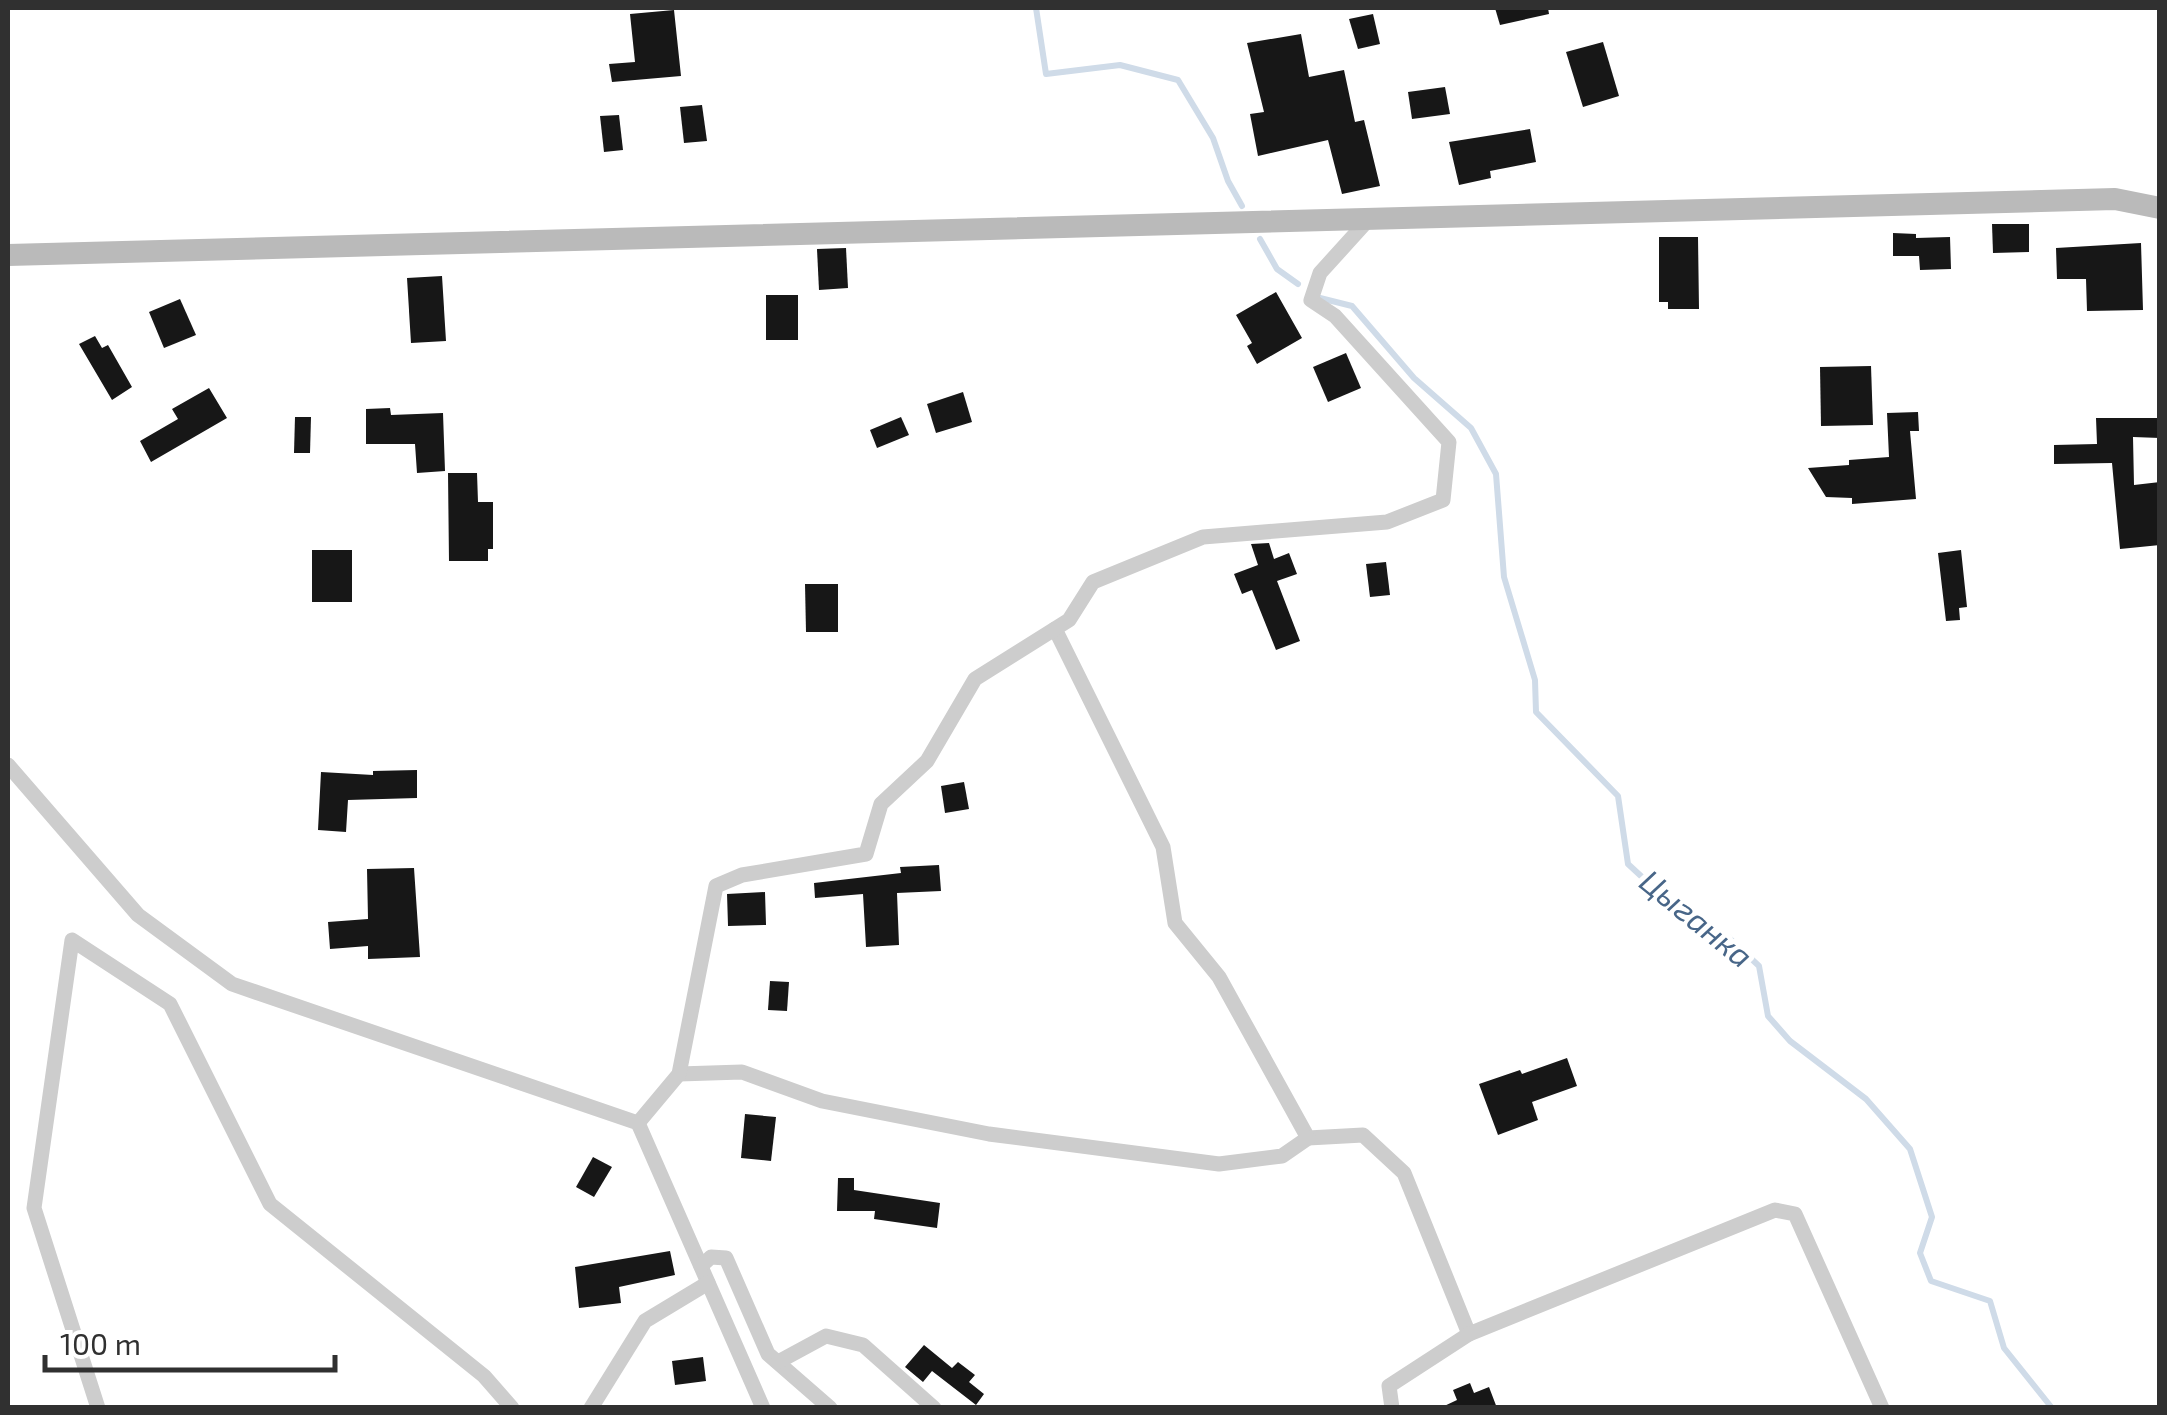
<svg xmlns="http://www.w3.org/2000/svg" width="2167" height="1415" viewBox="0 0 2167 1415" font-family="'Exo 2',sans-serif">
	<rect width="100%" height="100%" fill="#fff"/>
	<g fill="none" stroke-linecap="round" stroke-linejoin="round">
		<g stroke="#cfdbe8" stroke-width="6">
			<polyline points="1036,8 1046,74 1120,65 1178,80 1213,138 1228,181 1242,206"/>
			<polyline points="1260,239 1277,269 1298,284"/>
			<polyline points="1320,298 1352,306 1414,378 1471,428 1496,474 1504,577 1535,680 1536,712 1618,796 1628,864 1669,902 1728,937 1759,966 1768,1016 1790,1041 1866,1099 1910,1149 1932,1217 1920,1253 1931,1281 1990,1301 2004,1348 2052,1408"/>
		</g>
	</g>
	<g fill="#171717">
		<polygon points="1495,8 1548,8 1549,14 1500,25"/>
		<polygon points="674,10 681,76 612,82 609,64 635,62 630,14"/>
		<polygon points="1373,14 1380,44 1358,49 1349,19"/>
		<polygon points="1301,34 1309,77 1344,70 1355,122 1364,120 1380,186 1342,194 1328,140 1258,156 1250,114 1264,112 1247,43"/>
		<polygon points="1603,42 1619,96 1583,107 1566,52"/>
		<polygon points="1445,87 1450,114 1412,119 1408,92"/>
		<polygon points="702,105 707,141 684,143 680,107"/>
		<polygon points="619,115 623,150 604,152 600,116"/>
		<polygon points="1530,129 1536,162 1490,171 1491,178 1459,185 1449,142"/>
		<polygon points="1992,224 2029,224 2029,252 1993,253"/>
		<polygon points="1893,233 1916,234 1916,238 1950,237 1951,269 1920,270 1919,256 1893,256"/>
		<polygon points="1659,237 1698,237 1699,309 1668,309 1668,302 1659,302"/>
		<polygon points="2141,243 2143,310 2087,311 2086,279 2057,279 2056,248"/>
		<polygon points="846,248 848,288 819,290 817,249"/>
		<polygon points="442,276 446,341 411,343 407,278"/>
		<polygon points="1276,292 1302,338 1257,364 1247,346 1252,343 1236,315"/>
		<rect x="766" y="295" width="32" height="45"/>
		<polygon points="180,299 196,335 164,348 149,312"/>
		<polygon points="95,336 102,348 108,345 132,387 112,400 79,344"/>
		<polygon points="1346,353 1361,388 1328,402 1313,367"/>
		<polygon points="1871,366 1873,425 1821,426 1820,367"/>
		<polygon points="209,388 227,418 151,462 140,441 178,419 172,409"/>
		<polygon points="963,392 972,422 936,433 927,404"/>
		<polygon points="390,408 391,415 443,413 445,471 417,473 415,444 366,444 366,409"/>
		<polygon points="1918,412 1919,431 1910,431 1916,499 1852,504 1852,498 1826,497 1808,468 1849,465 1849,460 1889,457 1887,413"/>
		<polygon points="295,417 311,417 310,453 294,453"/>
		<polygon points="901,417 909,435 877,448 870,430"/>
		<polygon points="2096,418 2160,418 2160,438 2133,437 2134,485 2160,482 2160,545 2120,549 2112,463 2054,464 2054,445 2097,444"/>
		<polygon points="448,473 477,473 478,502 493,502 493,549 488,549 488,561 449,561"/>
		<polygon points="1269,543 1274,559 1289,553 1297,574 1277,581 1300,641 1276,650 1252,590 1242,594 1234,574 1258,565 1251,544"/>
		<rect x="312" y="550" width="40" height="52"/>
		<polygon points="1961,550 1967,607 1959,608 1960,620 1946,621 1938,553"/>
		<polygon points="1386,562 1390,595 1370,597 1366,564"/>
		<polygon points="805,584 838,584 838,632 806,632"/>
		<polygon points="417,770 417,798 348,800 346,832 318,830 321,772 373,775 373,771"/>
		<polygon points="964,782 969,809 945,813 941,786"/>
		<polygon points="939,865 941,891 897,893 899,945 866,947 863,894 815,898 814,883 901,873 900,867"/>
		<polygon points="414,868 420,957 368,959 368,946 330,949 328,922 368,919 367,869"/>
		<polygon points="765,892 766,925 728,926 727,894"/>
		<polygon points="770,981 789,982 787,1011 768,1010"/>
		<polygon points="1567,1058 1577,1086 1532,1102 1538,1120 1498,1135 1479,1084 1520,1070 1522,1074"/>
		<polygon points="745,1114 776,1117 771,1161 741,1158"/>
		<polygon points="593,1157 612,1167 594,1197 576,1187"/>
		<polygon points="838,1178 854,1178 854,1190 940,1203 937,1228 874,1219 875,1211 837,1211"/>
		<polygon points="670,1251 675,1275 619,1287 621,1303 579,1308 575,1267"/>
		<polygon points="924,1345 952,1368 958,1362 975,1375 969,1382 984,1394 976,1405 932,1371 923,1382 905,1367"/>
		<polygon points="703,1357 706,1381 675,1385 672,1361"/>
		<polygon points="1470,1383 1474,1393 1489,1387 1497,1408 1440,1408 1457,1400 1453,1390"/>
	</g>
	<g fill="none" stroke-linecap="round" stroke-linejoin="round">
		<g stroke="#cdcdcd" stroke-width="15">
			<polyline points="1055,629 1163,847 1175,923 1219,977 1308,1138 1363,1135 1404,1173 1469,1334 1775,1210 1795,1214 1882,1408"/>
			<polyline points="8,765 138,915 232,984 638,1123 763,1408"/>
			<polyline points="679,1074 742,1072 822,1101 989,1134 1219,1164 1282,1156 1308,1138"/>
			<polyline points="638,1123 679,1074 716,886 742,875 866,854 881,804 927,761 975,679 1069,620 1093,582 1203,537 1387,522 1443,500 1449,442 1335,316 1311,300 1320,273 1368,220"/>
			<polyline points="701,1266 711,1257 726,1258 768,1354 830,1408"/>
			<polyline points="778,1362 826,1336 863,1345 934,1408"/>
			<polyline points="98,1408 34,1208 72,940 170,1004 270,1204 484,1376 512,1408"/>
			<polyline points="591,1408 645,1321 708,1283"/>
			<polyline points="1392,1408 1389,1386 1469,1334"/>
		</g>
		<polyline stroke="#bababa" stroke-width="22" points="8,255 2115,199 2160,208"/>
	</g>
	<g text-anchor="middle" stroke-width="10" stroke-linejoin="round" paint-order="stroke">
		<g font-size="32" font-style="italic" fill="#486688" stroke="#fff">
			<text transform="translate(1696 919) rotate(39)" y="11">Цыганка</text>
		</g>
	</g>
	<rect width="2167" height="1415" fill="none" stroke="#303030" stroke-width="20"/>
	<path d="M45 1355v15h290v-15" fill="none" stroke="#303030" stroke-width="5"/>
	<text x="60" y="1355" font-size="30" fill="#303030" stroke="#ffffff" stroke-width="8" paint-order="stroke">100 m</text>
</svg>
